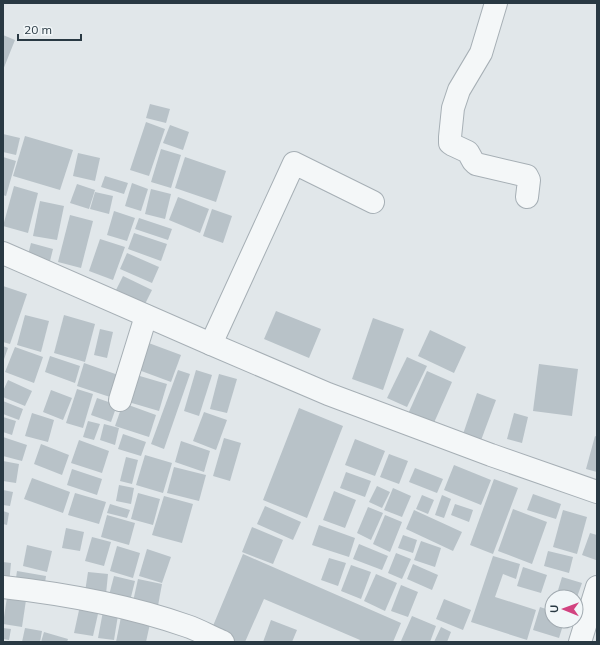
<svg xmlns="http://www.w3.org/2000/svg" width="600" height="645" viewBox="0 0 600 645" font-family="Mulish,sans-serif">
	<rect width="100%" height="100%" fill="#e1e7ea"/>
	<g fill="#b8c2c8">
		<polygon points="3,35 15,40 3,70"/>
		<polygon points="150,104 170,109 166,123 146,118"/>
		<polygon points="146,122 165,129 149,176 130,170"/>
		<polygon points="170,125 189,132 183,150 163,143"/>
		<polygon points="3,134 20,138 16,155 3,152"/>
		<polygon points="25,136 73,150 60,190 13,176"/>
		<polygon points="161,149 181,155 171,188 151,182"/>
		<polygon points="78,153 100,158 95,181 73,176"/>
		<polygon points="3,157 16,161 6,196 3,195"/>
		<polygon points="185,157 226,171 216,202 175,188"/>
		<polygon points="105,176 128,183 124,194 101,187"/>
		<polygon points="132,183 148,189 141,211 125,206"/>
		<polygon points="77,184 95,190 89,209 70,203"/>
		<polygon points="14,186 38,193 28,233 3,226"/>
		<polygon points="151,189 171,194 165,219 145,214"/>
		<polygon points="95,192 113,196 109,214 90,209"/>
		<polygon points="178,197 209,209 200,233 169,220"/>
		<polygon points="40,201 64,206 57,240 33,236"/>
		<polygon points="212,209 232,216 223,243 203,236"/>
		<polygon points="114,211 135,218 127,241 107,235"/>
		<polygon points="70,215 93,221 81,268 58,262"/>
		<polygon points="139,218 172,229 168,240 135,229"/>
		<polygon points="134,233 167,244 161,261 128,249"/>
		<polygon points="100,239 125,247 113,280 89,271"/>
		<polygon points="31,243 53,249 50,261 28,255"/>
		<polygon points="127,253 159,267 152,283 120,269"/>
		<polygon points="123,276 152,290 145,304 116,290"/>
		<polygon points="3,286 27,294 10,344 3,342"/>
		<polygon points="276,311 321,329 309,358 264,339"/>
		<polygon points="25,315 49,321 41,352 17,345"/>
		<polygon points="64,315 95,324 85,362 54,353"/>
		<polygon points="373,318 404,329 383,390 352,379"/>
		<polygon points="100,329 113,332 107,358 94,355"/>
		<polygon points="430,330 466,347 454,373 418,356"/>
		<polygon points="146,342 181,355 171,382 136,369"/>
		<polygon points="3,346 8,348 3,362"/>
		<polygon points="15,347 43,357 34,383 5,372"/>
		<polygon points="50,356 80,366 75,383 45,372"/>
		<polygon points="407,357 427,366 407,407 387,398"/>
		<polygon points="84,363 124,377 116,399 77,386"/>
		<polygon points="539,364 578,369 572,416 533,411"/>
		<polygon points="178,370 190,374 164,449 151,444"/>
		<polygon points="196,370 212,375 199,416 184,411"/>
		<polygon points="427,371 452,382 433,425 408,414"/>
		<polygon points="133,374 167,384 159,411 125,401"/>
		<polygon points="219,374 237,379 227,413 210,409"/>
		<polygon points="8,380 32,391 25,406 3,397 3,391"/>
		<polygon points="77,389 93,394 83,428 66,423"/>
		<polygon points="51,390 72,398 63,420 43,412"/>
		<polygon points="477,393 496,400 480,443 462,437"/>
		<polygon points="97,398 117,405 111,422 91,415"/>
		<polygon points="3,401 23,409 19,420 3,414"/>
		<polygon points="123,403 156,415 149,437 115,426"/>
		<polygon points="299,408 343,426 307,518 263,500"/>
		<polygon points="204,412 227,420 216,450 193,441"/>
		<polygon points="32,413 54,420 48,442 25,436"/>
		<polygon points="514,413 528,417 522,443 507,439"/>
		<polygon points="3,417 16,421 12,435 3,432"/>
		<polygon points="88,421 100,424 94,440 83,437"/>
		<polygon points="104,424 119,428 115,445 100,440"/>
		<polygon points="123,434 146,442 141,456 118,449"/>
		<polygon points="595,436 597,437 597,472 586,469"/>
		<polygon points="3,437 27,445 22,461 3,456"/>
		<polygon points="224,438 241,443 230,481 213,476"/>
		<polygon points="355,439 385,451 375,476 345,465"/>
		<polygon points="79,440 109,451 102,473 71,463"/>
		<polygon points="181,441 210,451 204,472 175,462"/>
		<polygon points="41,444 69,455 62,475 34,464"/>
		<polygon points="389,454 408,461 399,484 380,477"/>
		<polygon points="145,455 172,463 163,493 136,485"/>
		<polygon points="126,457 138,460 132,484 120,481"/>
		<polygon points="3,461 19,464 16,483 3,481"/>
		<polygon points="454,465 491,480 481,505 444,490"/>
		<polygon points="174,467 206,475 199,501 167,493"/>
		<polygon points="415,468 443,479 437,493 409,482"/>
		<polygon points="72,469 102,479 97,495 67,485"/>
		<polygon points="346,472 371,481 365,497 340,488"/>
		<polygon points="32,478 70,492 63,513 24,499"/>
		<polygon points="494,479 518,488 493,554 470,545"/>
		<polygon points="119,485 134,488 131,504 116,501"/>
		<polygon points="377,486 390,492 382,508 369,502"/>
		<polygon points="393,488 411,496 402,517 384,510"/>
		<polygon points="3,490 13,492 10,506 3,505"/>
		<polygon points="334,491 356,500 345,528 323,520"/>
		<polygon points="75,493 106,502 99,524 68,515"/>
		<polygon points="138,493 160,499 153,525 131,519"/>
		<polygon points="533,494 561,504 556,519 527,510"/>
		<polygon points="422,495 434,500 428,514 416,509"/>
		<polygon points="442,495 451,499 444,518 435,515"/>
		<polygon points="164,496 193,504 182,543 152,535"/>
		<polygon points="110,504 130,510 127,518 107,513"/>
		<polygon points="455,504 473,510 469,522 451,515"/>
		<polygon points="265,506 301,522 293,540 257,524"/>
		<polygon points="368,507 383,513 371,540 357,533"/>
		<polygon points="513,509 547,522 532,564 498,551"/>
		<polygon points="414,510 462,532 453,551 406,529"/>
		<polygon points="563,510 587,517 577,554 553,547"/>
		<polygon points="3,511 9,513 7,525 3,524"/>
		<polygon points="107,515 135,523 129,545 101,537"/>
		<polygon points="385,515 402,522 390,552 373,544"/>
		<polygon points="319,525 355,538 349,557 312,545"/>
		<polygon points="252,527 283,540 273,564 242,552"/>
		<polygon points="66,528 84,532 80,551 62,548"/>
		<polygon points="590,533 597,535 597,556 596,560 582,555"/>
		<polygon points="403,535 417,540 413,553 398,548"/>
		<polygon points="92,537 111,542 104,566 85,561"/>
		<polygon points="421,541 441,548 435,567 414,560"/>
		<polygon points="359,544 388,556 382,570 353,559"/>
		<polygon points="27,545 52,551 47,572 23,566"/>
		<polygon points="117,546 140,553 133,578 110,571"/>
		<polygon points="147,549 171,557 162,583 139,576"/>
		<polygon points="548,551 573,557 569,573 544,566"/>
		<polygon points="396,553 411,559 402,579 388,573"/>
		<polygon points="243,554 401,623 393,642 359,642 360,640 264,599 245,642 232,642 210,633"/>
		<polygon points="493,556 520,564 516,579 503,574 495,597 536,610 527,640 471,622"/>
		<polygon points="329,558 346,563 338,586 321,580"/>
		<polygon points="3,562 11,563 9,584 3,583"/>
		<polygon points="413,564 438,575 432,590 407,579"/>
		<polygon points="351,565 371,572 361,599 341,591"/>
		<polygon points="523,567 547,575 541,593 517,586"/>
		<polygon points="17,571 46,576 44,589 15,585"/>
		<polygon points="88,572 108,574 106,594 85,592"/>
		<polygon points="376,574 397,583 385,611 364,601"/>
		<polygon points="114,576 135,581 129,605 108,599"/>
		<polygon points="562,577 582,583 576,600 576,597 556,597"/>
		<polygon points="138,579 162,584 157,611 132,606"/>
		<polygon points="401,585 418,592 408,617 391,611"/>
		<polygon points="7,597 26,600 22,627 3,624"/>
		<polygon points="444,599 471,610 463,630 436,619"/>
		<polygon points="81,601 100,605 93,636 74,633"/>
		<polygon points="104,606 119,609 114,640 98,638"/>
		<polygon points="540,607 552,611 552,621 570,621 569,624 564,622 559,638 533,630"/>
		<polygon points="122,612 151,619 146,642 116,642"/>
		<polygon points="412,616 436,626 430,642 401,641"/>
		<polygon points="271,620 297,630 292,642 263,642"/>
		<polygon points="441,627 451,632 447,642 434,642"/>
		<polygon points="3,628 11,629 9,640 3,639"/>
		<polygon points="25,628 42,631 40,642 22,642"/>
		<polygon points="44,632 68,639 67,642 41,642"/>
	</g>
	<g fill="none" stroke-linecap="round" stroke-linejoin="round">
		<g stroke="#a6afb5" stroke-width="24">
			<g id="minor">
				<polyline points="496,3 481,53 459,90 453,108 450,137 450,143 453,145 468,152 473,161 476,164 527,176 529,180 527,197"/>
				<polyline points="3,253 211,344 328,394 491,455 597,492"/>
				<polyline points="211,344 294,163 373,202"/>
				<polyline points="120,400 146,316"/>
				<path d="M3,587C66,594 127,605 187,626C199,630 211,637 223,642"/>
				<polyline points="580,642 597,587"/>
			</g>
		</g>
		<use href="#minor" stroke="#f4f7f8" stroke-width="22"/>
	</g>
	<rect width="600" height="645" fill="none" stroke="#293943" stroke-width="8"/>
	<g transform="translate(564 609) rotate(271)"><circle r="19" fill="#f1f6f8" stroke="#a1aab0"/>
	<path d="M0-3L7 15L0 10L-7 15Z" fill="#d24380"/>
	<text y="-6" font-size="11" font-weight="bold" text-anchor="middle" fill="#293943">U</text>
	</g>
	<path d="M18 34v6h63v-6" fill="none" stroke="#293943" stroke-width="2"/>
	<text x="24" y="34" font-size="12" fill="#293943" stroke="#f1f6f8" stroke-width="3" paint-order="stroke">20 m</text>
</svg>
